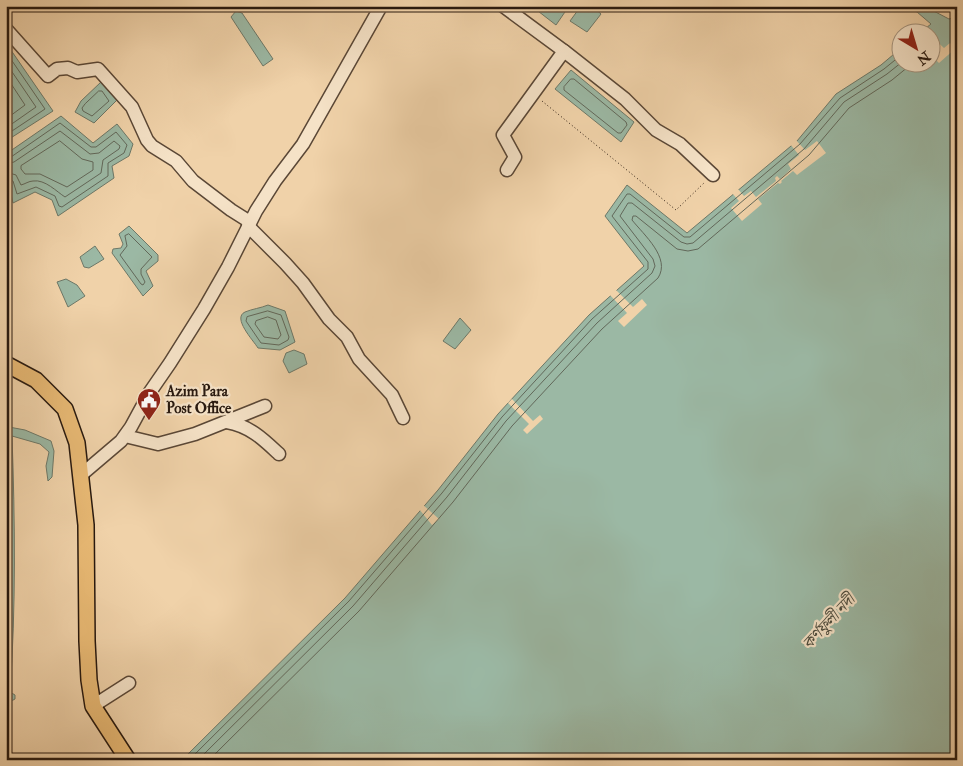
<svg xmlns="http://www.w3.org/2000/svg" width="963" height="766" viewBox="0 0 963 766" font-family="'IM FELL Double Pica','Noto Serif Bengali',serif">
	<rect width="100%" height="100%" fill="#f0d2a9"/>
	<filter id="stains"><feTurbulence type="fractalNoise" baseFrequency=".004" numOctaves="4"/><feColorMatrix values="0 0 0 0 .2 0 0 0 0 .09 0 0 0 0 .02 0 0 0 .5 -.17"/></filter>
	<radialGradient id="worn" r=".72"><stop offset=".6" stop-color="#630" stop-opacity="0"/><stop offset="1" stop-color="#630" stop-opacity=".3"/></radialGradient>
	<g fill="#9bb8a4" stroke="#6d7868">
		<polygon points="535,6 563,6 567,9 556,25 534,8"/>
		<polygon points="581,6 592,6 601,14 587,32 570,21"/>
		<polygon points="903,6 924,6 949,19 957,17 957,760 182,760 345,598 438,490 498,414 589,315 644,266 605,216 627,185 687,233 797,141 836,94 881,65 900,49 900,62 930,62 930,32 921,32 931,24 917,12"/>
		<polygon points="236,11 242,13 273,59 263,66 231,17"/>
		<polygon points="6,43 53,111 6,141"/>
		<polygon points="571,70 634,122 621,142 555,89"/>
		<polygon points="101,82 117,100 94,123 75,112 81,101"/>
		<polygon points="61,116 93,143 117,124 133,144 129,156 112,166 114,178 58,216 52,200 35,192 13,203 6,173 6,154"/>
		<polygon points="6,222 11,270 6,281"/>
		<polygon points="129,226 158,255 158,261 146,271 153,286 143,296 112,253 113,249 121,248 123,244 119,234"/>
		<polygon points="95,246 104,259 89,268 84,267 80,257"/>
		<polygon points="66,279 77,285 85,296 68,307 57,282"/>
		<path d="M268,305L285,311L295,342L280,350L258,348C253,340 232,318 245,312C252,309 261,308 268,305Z"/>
		<polygon points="460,318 471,330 455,349 443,341"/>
		<polygon points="294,350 304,354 307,364 289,373 283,361 286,353"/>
		<path d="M6,413L10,415L9,427L25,430L51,441L54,451L52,477L48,481L46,466L49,452L40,444L12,436C15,521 16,607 10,692L15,695V699L6,704Z"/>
	</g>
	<g fill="#f0d2a9">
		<polygon points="931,36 944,48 950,43 956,48 939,63 932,56 939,51 931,44"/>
		<polygon points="795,139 805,150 817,141 826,153 797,175 793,171 781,181 782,182 780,184 778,183 758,199 762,204 742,221 731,208 739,201 732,193 737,188 744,196 751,191 756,197 776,181 775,178 777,176 780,179 791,169 788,164 799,155 790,144"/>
		<polygon points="615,289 633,307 642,299 647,305 624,327 618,321 627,313 609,294"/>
		<polygon points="512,399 533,421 540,415 543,419 527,434 523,430 529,424 508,403"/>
		<polygon points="422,504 439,519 432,525 419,509"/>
	</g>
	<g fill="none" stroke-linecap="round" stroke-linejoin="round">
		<g stroke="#62685a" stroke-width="1">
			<polyline points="6,52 45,109 6,135"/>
			<polyline points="6,63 36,107 6,128"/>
			<polyline points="6,76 25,105 6,119"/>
			<polygon points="571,79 574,79 626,122 627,125 621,133 618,133 564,90 564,87"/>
			<polygon points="99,91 102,91 109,101 92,116 83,111 82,108 85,104"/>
			<polygon points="60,141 82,159 93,162 93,170 67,187 40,174 25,174 21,169 21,166"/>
			<polyline points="6,157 11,157 60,123 91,147 96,147 116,132 127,145 124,153 108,163 108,176 62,207 59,206 55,196 36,187 17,194 13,181 6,178"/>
			<path d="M6,164L14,162L60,131L90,154L99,153L114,141L120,146L119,149L103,160L101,173L65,197C57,192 45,179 33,181C29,181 25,184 21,185L16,175L6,172"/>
			<polygon points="129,234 152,257 141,269 141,274 145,282 143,285 141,284 120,255 127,246 125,236"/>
			<polygon points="268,311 281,315 289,337 288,340 279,345 261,343 246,321 247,317"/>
			<polygon points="268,317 276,320 281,335 278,339 264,337 255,324 256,321"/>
			<polyline points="6,430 8,433 8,649 6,673"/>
			<polyline points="189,760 349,601 442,493 502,417 592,319 648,269 648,262 612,216 627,194 630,194 684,237 690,237 800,144 840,98 884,69 900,56"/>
			<polyline points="198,760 353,606 447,497 506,421 597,323 652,273 655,266 653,259 620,216 628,203 632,203 681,242 687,244 693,243 804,149 844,102 887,74 902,62"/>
			<path d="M209,760L359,611L453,502L512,426L602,329L658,278C671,258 644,235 632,220L633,216H636L677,249L688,251L698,249L809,155L849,108L892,80L914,62"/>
		</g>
		<g stroke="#5a4736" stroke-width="15">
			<g id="minor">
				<polyline points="503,6 564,51 625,99 656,130 680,144 713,175"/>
				<polyline points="6,29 48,76 57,69 68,68 77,72 98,69 132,107 147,140 152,146 176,161 193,181 231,210 250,222"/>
				<polyline points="507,170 515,157 503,135 564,51"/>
				<polyline points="248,226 285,263 303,283 329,319 347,337 359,359 392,395 403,418"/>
				<path d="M227,422C250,426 263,439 279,454"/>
				<polyline points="125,436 158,444 195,434 265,406"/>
				<polyline points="81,475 121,441 131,427 150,392 170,363 204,309 228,267 256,211 275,181 303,144 381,6"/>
				<polyline points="93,706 129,683"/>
			</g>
		</g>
		<g stroke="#28190f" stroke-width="18">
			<polyline id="major" points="6,364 36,380 65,409 77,443 86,525 87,641 89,680 93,706 128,760"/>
		</g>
		<polyline stroke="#28190f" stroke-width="1" stroke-dasharray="1 2.5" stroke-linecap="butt" points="542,101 676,210 705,182"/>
		<use href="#minor" stroke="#f5e2c7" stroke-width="12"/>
		<use href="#major" stroke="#e8b974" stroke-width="15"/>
	</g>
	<defs>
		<g id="civic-pin" transform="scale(1.25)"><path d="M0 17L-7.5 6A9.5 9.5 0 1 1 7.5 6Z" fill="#8f2418" stroke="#f5e2c7"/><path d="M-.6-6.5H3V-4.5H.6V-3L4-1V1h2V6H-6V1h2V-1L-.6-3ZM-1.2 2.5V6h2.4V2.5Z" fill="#fff"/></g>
	</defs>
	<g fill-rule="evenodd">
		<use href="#civic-pin" x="149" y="400"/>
	</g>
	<g text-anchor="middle" stroke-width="4.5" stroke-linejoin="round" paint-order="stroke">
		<g font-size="15" font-weight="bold" fill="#28190f" stroke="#f5e2c7" text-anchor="start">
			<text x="166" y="396">Azim Para<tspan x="166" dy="17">Post Office</tspan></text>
		</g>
		<g font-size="16" font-style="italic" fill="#4a493c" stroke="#f5e2c7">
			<text transform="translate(828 621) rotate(-47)" y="6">কর্ণফুলী নদী</text>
		</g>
	</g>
	<rect width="963" height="766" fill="none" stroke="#f0d2a9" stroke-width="25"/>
	<rect x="8" y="8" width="948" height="751" fill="none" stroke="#28190f" stroke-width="2.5"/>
	<rect x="12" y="12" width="938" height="741" fill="none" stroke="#28190f"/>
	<g transform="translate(916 48) rotate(142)"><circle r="24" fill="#f5e2c7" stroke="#a3927d"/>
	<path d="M0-4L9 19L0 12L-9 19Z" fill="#8f2418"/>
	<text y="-8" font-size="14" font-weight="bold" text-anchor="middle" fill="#28190f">N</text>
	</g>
	<rect width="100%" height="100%" filter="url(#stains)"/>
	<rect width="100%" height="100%" fill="url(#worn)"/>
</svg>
